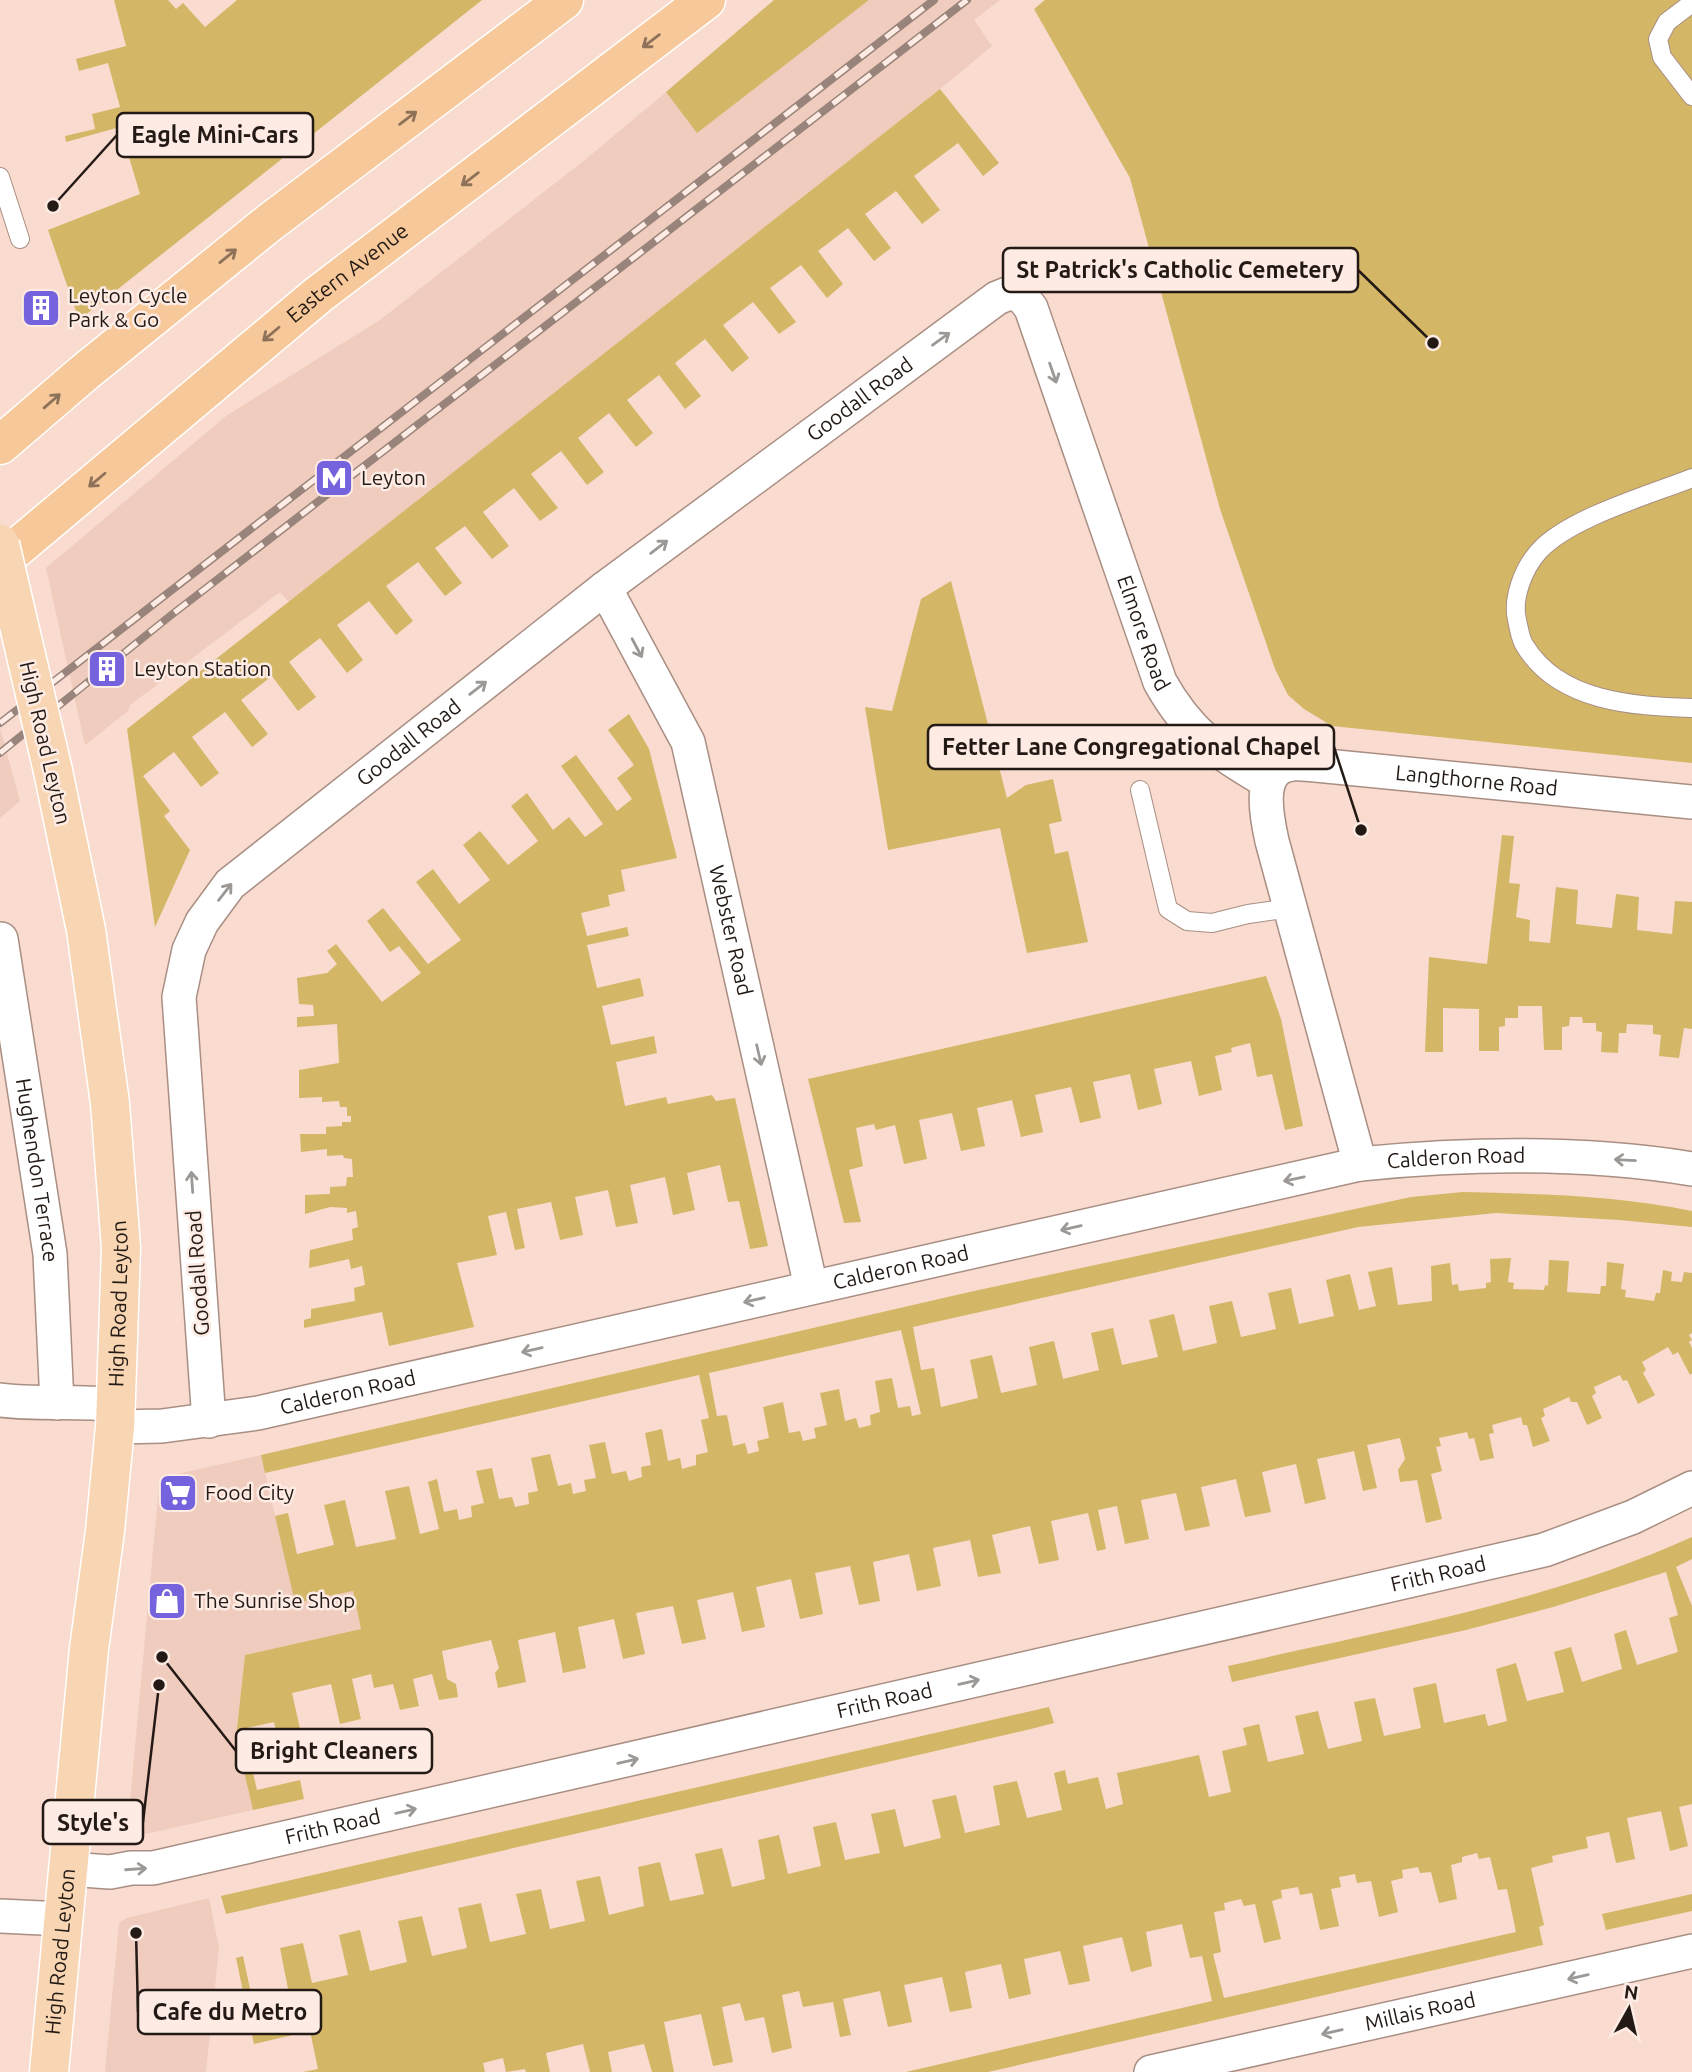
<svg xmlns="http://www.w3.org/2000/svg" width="1692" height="2072" viewBox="0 0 1692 2072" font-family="Ubuntu,sans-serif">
	<rect width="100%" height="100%" fill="#f9dbcf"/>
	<g fill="#efccbd">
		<polygon points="869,0 1000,0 974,20 992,46 940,89 289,602 280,592 130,705 128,711 85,745 46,568 226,416 380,320 581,163 666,92 697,132"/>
		<polygon points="0,728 20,801 0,818"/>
		<polygon points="261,1455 295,1602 353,1591 361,1629 245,1655 236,1737 253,1810 141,1835 128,1823 159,1486 168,1476"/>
		<polygon points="209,1898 219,1948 206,2072 105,2072 119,1923 127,1918"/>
	</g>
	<g fill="#d3b767" fill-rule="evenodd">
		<polygon points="114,0 168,0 176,9 183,3 205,27 237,0 482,0 79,320 48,230 140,194 120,127 66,142 65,136 95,129 92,114 120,107 108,63 79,71 76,59 126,46"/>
		<polygon points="774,0 869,0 697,133 666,92"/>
		<polygon points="1045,0 1692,0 1692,763 1332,726 1304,709 1288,695 1275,669 1220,509 1130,178 1034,9"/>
		<polygon points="940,89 999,163 983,176 958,143 914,176 940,210 922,224 896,191 865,214 891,248 874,261 848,228 818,251 843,284 827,298 801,265 770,288 796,322 779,334 753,302 723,325 749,358 732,372 705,339 675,363 701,396 685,409 659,375 627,400 653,433 636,447 609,413 578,438 604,472 587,485 561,451 531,474 558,508 540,521 514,488 483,512 509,546 492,559 465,526 435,548 462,583 445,596 418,562 386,586 413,621 396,635 369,601 337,625 363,660 347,673 320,638 289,662 316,697 298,711 272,676 241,700 268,734 252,747 225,712 192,737 219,773 201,787 174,752 143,776 170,811 164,816 190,850 155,927 127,729"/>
		<polygon points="951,581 1007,798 1026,785 1053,779 1062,821 1049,824 1055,854 1068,851 1088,942 1027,953 1000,828 888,850 865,707 892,711 921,599"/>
		<polygon points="629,714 649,749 677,858 621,870 625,891 608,895 610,906 581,913 587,936 627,927 629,936 587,945 597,988 640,978 644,996 602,1006 611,1045 654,1036 657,1053 616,1062 625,1106 666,1097 668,1104 712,1095 716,1101 735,1098 768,1246 750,1249 739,1201 728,1202 720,1165 687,1173 695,1210 673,1215 665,1177 630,1185 638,1223 616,1227 608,1190 575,1197 583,1235 560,1240 551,1202 517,1209 525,1248 515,1250 506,1212 488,1216 497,1255 457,1263 474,1327 389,1346 382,1312 304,1328 304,1320 311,1318 311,1309 355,1301 354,1288 365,1285 362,1266 351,1269 349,1259 309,1268 310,1250 353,1240 352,1229 358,1227 356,1211 347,1213 347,1208 330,1207 305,1214 305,1195 330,1194 330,1187 346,1186 347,1177 353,1177 352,1159 344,1158 343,1155 327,1156 327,1149 301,1152 300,1134 326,1134 326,1127 342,1126 342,1122 351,1122 351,1116 347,1116 347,1107 340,1107 339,1101 322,1102 322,1097 299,1098 299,1070 339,1063 337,1024 297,1027 297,1017 314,1016 313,1005 299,1004 297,978 327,973 337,964 327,951 336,944 382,1002 421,973 399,946 390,952 367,921 383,908 428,964 461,940 416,882 433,869 459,904 490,880 463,845 480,831 508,865 538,841 511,806 527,793 553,830 569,817 585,837 603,824 561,766 576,755 617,811 632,799 617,778 634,765 608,730"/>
		<polygon points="1502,835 1514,836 1509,883 1520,884 1516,917 1530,920 1529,941 1550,943 1556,887 1578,890 1576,924 1612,928 1616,894 1639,897 1637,930 1672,934 1675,901 1692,902 1692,1029 1684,1028 1679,1058 1659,1056 1661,1035 1653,1034 1653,1025 1627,1024 1626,1033 1619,1033 1618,1053 1601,1052 1602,1032 1596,1031 1596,1023 1583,1023 1582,1017 1570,1017 1569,1026 1562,1027 1562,1050 1544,1050 1542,1006 1518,1006 1518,1018 1505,1018 1505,1026 1499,1027 1499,1051 1479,1051 1479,1009 1443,1008 1443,1052 1425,1052 1429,957 1487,964"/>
		<polygon points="1266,976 1281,1019 1303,1126 1285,1130 1272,1074 1257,1077 1250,1043 1231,1048 1232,1052 1215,1056 1222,1090 1199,1096 1191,1061 1154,1069 1162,1104 1138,1110 1130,1074 1093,1082 1101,1118 1080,1123 1071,1087 1035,1095 1043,1132 1021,1137 1012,1100 977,1108 985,1146 961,1151 952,1113 919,1120 927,1159 904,1164 895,1125 876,1130 874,1124 856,1128 863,1166 849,1170 861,1222 844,1223 808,1079"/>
		<path d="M1463,1192C1540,1194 1616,1195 1692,1211V1227L1619,1220L1496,1213L1358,1227L913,1327L921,1370L934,1368L941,1407L978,1398L970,1360L992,1355L1001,1393L1037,1385L1029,1347L1054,1341L1063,1379L1099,1370L1091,1333L1113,1328L1122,1365L1158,1357L1149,1320L1174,1314L1183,1351L1217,1343L1209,1306L1232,1301L1241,1337L1276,1329L1268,1293L1291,1288L1299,1324L1334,1316L1326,1280L1350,1274L1359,1310L1376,1306L1368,1272L1392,1267L1398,1305L1432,1301L1431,1266L1450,1263L1452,1285L1458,1284L1459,1291L1486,1288V1283L1491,1282L1490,1259L1511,1258L1508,1282L1514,1283L1513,1289L1544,1290L1545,1285L1548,1286L1549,1260L1569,1261L1567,1292L1600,1294L1601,1286H1606L1607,1262L1624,1264L1621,1289L1626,1290L1625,1297L1654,1301L1656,1293H1660L1663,1270L1672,1272L1671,1281L1682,1282L1684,1272L1692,1273V1333L1689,1335L1692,1340L1689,1342L1692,1348V1373L1690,1375L1678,1352L1673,1355L1668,1347L1642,1362L1646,1370L1643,1373L1655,1395L1638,1404L1627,1380L1623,1381L1620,1375L1594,1387L1596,1393L1592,1396L1602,1418L1587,1425L1577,1402H1571L1569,1397L1543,1409L1545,1416L1541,1418L1550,1441L1533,1447L1527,1425H1523L1521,1417L1492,1425L1494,1433L1489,1434L1494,1458L1480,1461L1474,1438L1469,1439L1467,1432L1439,1438L1441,1446L1436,1447L1442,1471L1431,1474L1442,1519L1426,1523L1417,1480L1400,1482L1398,1470L1405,1459L1400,1438L1367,1445L1377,1488L1363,1491L1354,1451L1317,1459L1326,1499L1305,1504L1296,1464L1262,1472L1271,1512L1245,1517L1236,1479L1201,1487L1210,1526L1185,1531L1176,1493L1141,1500L1149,1539L1125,1544L1117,1506L1098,1510L1106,1549L1097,1551L1088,1513L1051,1521L1059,1560L1039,1564L1030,1526L992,1535L1001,1573L978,1577L970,1540L933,1548L941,1586L917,1591L909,1554L873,1562L880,1601L859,1605L850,1566L815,1573L823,1614L800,1619L791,1579L756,1587L765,1627L742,1632L733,1592L697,1600L706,1639L682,1644L673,1606L636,1613L645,1654L623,1659L614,1619L578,1627L586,1668L563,1673L555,1632L518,1640L526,1682L498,1688L495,1673L499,1668L491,1640L442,1651L447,1679L456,1684L458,1697L439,1700L432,1674L413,1679L419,1706L400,1710L393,1684L374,1688L371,1674L352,1679L361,1719L340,1724L331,1684L292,1693L301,1733L278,1739L274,1722L247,1728L250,1746L247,1747L257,1790L300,1780L304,1799L253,1810L236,1737L245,1655L361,1629L353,1591L295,1603L275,1516L288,1513L297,1554L334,1545L324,1505L345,1500L356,1547L396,1539L385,1491L409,1486L420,1534L439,1529L428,1482L437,1479L444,1512L457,1509L459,1520L472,1517L471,1506L484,1503L476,1471L492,1468L499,1499L512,1497L515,1507L529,1504L528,1493L538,1491L531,1458L550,1454L558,1486L571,1483L573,1494L586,1491L584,1480L596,1478L589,1445L605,1442L612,1474L626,1471L629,1481L642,1477L641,1467L651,1465L645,1433L662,1429L668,1461L680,1458L682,1469L696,1465V1455L708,1452L701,1420L709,1418L699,1375L265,1473L261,1455L965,1293L1411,1197ZM901,1330L921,1414L912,1416L910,1406L898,1408L892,1378L875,1381L880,1412L870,1415L871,1425L859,1428L856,1418L845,1421L839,1389L820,1393L827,1425L814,1428L816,1438L803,1441L800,1431L789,1433L783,1402L763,1407L769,1438L757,1441L759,1451L748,1454L745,1443L733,1446L727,1415L717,1416L709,1373Z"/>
		<path d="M1692,1537V1559L1676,1567L1692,1606V1804L1679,1807L1688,1846L1670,1851L1661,1811L1627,1818L1635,1859L1616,1863L1609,1832L1586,1837L1588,1848L1552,1856L1553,1862L1531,1868L1544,1925L1539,1927L1543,1945L988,2072H906L1212,2001L1202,1956L1190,1958L1182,1924L1146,1932L1152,1966L1131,1972L1122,1937L1083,1946L1090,1981L1069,1985L1060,1951L1024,1959L1031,1994L1009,1999L1001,1964L965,1972L972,2008L950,2012L942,1977L904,1985L912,2022L888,2027L880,1991L843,1999L851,2035L840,2037L833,2002L803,2007L799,1991L782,1995L792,2048L772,2053L764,2017L745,2021L740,2003L722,2007L733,2062L713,2066L701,2014L664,2022L674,2072H652L644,2044L608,2052L612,2072H590L583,2044L546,2053L550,2072H526L525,2069L506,2072L503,2058L483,2063L485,2072H303L318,2069L310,2031L254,2044L236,1958L243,1956L252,1998L288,1989L280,1948L303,1943L312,1983L348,1975L339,1935L360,1930L370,1971L407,1962L398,1921L422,1916L432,1956L467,1948L458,1908L481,1903L490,1942L526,1934L516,1894L541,1889L550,1929L585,1921L576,1881L600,1876L609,1915L644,1906L638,1867L660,1862L670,1901L704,1894L695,1854L722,1848L732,1887L765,1879L758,1840L779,1835L788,1874L821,1866L813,1827L836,1822L845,1860L880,1853L871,1814L895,1809L904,1847L941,1838L932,1800L956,1795L965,1833L1000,1825L993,1786L1017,1781L1027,1818L1062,1810L1054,1773L1065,1770L1068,1784L1098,1777L1106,1809L1123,1804L1117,1773L1199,1755L1209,1797L1231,1792L1222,1751L1247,1745L1243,1728L1259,1724L1268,1762L1304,1754L1295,1716L1318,1711L1328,1749L1362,1741L1354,1702L1375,1698L1384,1736L1421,1728L1413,1688L1436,1683L1444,1723L1485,1714L1488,1726L1507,1721L1496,1669L1516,1663L1527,1701L1564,1692L1554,1652L1571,1647L1582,1682L1622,1669L1614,1634L1626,1630L1637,1665L1678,1652L1669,1618L1678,1615L1666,1572L1553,1607L1466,1630L1232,1682L1228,1666C1381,1631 1550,1602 1692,1537ZM1477,1853L1479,1859L1490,1857L1498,1890L1507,1889L1516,1932L1224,1998L1213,1954L1221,1952L1214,1912L1225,1910L1224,1903L1241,1899L1244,1906L1255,1904L1264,1943L1281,1939L1272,1901L1282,1898L1281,1890L1298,1887L1300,1895L1312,1893L1320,1930L1339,1926L1331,1889L1341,1887L1339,1877L1355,1874L1357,1883L1371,1881L1379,1917L1398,1912L1391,1881L1403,1878L1402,1870L1418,1867L1420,1873L1431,1872L1439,1903L1457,1899L1451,1865L1462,1862V1857Z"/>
		<polygon points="1049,1707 1054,1723 1031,1729 340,1888 226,1914 221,1896"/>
		<polygon points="1692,1894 1692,1911 1606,1930 1602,1914"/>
	</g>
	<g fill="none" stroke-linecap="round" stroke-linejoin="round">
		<g stroke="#a98e83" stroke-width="20">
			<g id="service">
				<polyline points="1692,3 1667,22 1658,39 1662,57 1692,96"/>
				<polyline points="0,177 20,239"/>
				<path d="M1692,478C1649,495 1569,518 1539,551C1523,569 1512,598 1517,620C1519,628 1520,639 1525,646C1559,702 1633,706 1692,708"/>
				<polyline points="1140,790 1168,909 1187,921 1212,923 1248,914 1290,908"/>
			</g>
		</g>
		<g stroke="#a98e83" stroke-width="36">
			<g id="minor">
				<path id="s1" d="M605,588L688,742L811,1287"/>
				<path id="s2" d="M1,939L50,1254L57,1403"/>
				<path id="s3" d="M1360,1164L1272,841C1267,818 1255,767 1293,764C1300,763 1309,765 1316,765L1692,802"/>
				<path d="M0,1400C39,1405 78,1400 116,1405"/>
				<path id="s4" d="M209,1421L179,997L189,950L202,922L230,884L605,588L997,298L1007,294H1020L1031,308L1160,682C1189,734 1218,753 1268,782"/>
				<path id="s5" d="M115,1427L162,1426L258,1413L1360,1164C1471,1153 1582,1151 1692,1169"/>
				<path id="s6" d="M68,1869L110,1872L131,1868H153L1544,1550L1633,1517L1692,1488"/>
				<polyline points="0,1916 63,1919"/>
				<path id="s7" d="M1151,2072L1692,1951"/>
			</g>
		</g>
		<g stroke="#fff" stroke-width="41">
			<g id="primary">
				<path id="s8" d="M49,2072L89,1649L105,1531L115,1427L121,1248L110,1103L86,930L53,771"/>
			</g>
		</g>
		<g stroke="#fff" stroke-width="41">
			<g id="trunk">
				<polyline points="0,445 85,372 269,223 564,0"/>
				<path id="s9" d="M0,562L318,295L706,0"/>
			</g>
		</g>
		<use href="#service" stroke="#fff" stroke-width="18"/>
		<use href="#minor" stroke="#fff" stroke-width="33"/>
		<use href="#primary" stroke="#f8d6b3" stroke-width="38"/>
		<use href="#trunk" stroke="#f6c89a" stroke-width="38"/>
		<g stroke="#99847b" stroke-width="8">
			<g id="rail">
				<polyline points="0,723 934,0"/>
				<polyline points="0,753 170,616 967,0"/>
			</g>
		</g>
		<use href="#rail" stroke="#fdebe4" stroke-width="5" stroke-dasharray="16" stroke-linecap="butt"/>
		<g stroke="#fff" stroke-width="41" stroke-linecap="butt">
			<polyline id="primary-bridge" points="0,544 53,771"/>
		</g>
		<use href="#primary-bridge" stroke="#f8d6b3" stroke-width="38"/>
	</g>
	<defs><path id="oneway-shaft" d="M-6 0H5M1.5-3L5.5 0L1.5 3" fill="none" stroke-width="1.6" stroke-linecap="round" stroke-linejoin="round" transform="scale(1.75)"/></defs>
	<g stroke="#8d7158">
		<use href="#oneway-shaft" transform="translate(651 41) rotate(143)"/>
		<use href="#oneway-shaft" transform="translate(408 118) rotate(-37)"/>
		<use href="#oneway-shaft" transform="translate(470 179) rotate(143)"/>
		<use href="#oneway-shaft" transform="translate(228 256) rotate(-39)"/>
		<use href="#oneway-shaft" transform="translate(271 334) rotate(140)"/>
		<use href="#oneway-shaft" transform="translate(52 401) rotate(-41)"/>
		<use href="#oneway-shaft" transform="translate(97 480) rotate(140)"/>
	</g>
	<g stroke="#9c9896">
		<use href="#oneway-shaft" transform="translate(941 339) rotate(-36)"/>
		<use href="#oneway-shaft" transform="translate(1053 373) rotate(71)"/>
		<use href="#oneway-shaft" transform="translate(659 547) rotate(-37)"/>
		<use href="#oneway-shaft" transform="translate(637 648) rotate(62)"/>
		<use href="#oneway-shaft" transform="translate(478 688) rotate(-38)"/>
		<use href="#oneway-shaft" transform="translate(225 892) rotate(-52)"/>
		<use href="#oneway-shaft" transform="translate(759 1055) rotate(77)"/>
		<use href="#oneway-shaft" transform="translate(1625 1160) rotate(-177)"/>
		<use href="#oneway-shaft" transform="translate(1294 1179) rotate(168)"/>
		<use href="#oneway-shaft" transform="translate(192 1182) rotate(-94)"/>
		<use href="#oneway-shaft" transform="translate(1071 1228) rotate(167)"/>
		<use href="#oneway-shaft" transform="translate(754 1300) rotate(167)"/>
		<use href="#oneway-shaft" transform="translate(532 1350) rotate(167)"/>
		<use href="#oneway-shaft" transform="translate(969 1682) rotate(-13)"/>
		<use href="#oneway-shaft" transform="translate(628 1761) rotate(-13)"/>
		<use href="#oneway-shaft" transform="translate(406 1811) rotate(-13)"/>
		<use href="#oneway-shaft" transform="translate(136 1869) rotate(-4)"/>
		<use href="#oneway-shaft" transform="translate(1578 1977) rotate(167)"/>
		<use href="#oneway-shaft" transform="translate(1332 2032) rotate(167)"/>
	</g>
	<defs>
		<g id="building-square" transform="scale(2.0125)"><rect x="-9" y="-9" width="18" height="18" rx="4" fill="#7563de" stroke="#fdebe4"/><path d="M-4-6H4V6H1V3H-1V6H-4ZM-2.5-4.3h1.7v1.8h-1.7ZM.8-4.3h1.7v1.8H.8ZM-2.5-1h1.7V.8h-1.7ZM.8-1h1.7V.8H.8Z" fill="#fff"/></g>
		<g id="metro-square" transform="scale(2.0125)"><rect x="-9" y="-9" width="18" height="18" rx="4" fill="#7563de" stroke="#fdebe4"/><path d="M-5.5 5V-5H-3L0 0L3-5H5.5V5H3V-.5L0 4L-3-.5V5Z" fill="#fff"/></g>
		<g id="supermarket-square" transform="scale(2.0125)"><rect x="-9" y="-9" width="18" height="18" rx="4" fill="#7563de" stroke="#fdebe4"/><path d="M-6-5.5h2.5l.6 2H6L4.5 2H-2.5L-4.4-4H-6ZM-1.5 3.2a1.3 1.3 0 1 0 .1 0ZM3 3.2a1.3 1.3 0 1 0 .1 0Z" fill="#fff"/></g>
		<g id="shop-square" transform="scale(2.0125)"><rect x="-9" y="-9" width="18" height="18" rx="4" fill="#7563de" stroke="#fdebe4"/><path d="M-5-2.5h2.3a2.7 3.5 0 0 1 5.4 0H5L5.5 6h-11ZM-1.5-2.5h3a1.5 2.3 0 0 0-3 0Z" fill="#fff"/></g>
	</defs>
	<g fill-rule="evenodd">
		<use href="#building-square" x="41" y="308"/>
		<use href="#metro-square" x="334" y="478"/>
		<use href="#building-square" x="107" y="669"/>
		<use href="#supermarket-square" x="178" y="1493"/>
		<use href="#shop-square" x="167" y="1601"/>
	</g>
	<g text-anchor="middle" stroke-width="5" stroke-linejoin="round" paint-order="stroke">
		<g font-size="21" fill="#241a15" stroke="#fdebe4">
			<text dy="7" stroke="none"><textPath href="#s9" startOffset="452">Eastern Avenue</textPath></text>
			<text dy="7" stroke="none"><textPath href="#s4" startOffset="1346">Goodall Road</textPath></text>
			<text dy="7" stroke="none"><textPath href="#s4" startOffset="1902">Elmore Road</textPath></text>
			<text transform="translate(45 743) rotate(77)" y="7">High Road Leyton</text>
			<text dy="7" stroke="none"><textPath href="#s4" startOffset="779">Goodall Road</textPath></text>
			<text dy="7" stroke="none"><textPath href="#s3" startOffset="611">Langthorne Road</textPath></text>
			<text dy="7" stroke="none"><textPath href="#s1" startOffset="368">Webster Road</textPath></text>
			<text dy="7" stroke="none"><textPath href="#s5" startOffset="1370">Calderon Road</textPath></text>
			<text dy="7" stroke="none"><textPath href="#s2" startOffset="234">Hughendon Terrace</textPath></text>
			<text dy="7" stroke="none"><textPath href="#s5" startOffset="803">Calderon Road</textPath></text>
			<text transform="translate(198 1273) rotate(-94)" y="7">Goodall Road</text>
			<text dy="7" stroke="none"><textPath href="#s8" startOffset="772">High Road Leyton</textPath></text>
			<text dy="7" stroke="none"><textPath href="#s5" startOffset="236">Calderon Road</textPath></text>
			<text dy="7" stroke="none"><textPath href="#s6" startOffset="1404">Frith Road</textPath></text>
			<text dy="7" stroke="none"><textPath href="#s6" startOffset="836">Frith Road</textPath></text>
			<text dy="7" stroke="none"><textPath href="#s6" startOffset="270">Frith Road</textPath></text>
			<text dy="7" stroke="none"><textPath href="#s8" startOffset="121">High Road Leyton</textPath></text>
			<text dy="7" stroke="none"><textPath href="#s7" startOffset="276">Millais Road</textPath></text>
		</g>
		<g font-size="21" fill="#241a15" stroke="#fdebe4" text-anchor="start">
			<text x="68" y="303">Leyton Cycle<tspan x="68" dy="24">Park &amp; Go</tspan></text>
			<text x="361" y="485">Leyton</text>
			<text x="134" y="676">Leyton Station</text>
			<text x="205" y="1500">Food City</text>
			<text x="194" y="1608">The Sunrise Shop</text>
		</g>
	</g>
	<path fill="none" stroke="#241a15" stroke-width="2.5" d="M53 206L117 135M1433 343L1358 270M1361 830L1334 747M162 1657L236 1751M159 1685L143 1822M136 1933L138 2012"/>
	<g fill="#241a15" stroke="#fdebe4" stroke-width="2.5">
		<circle cx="53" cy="206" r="7"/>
		<circle cx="1433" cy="343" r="7"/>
		<circle cx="1361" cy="830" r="7"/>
		<circle cx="162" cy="1657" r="7"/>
		<circle cx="159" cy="1685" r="7"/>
		<circle cx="136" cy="1933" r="7"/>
	</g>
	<g fill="#fdebe4" stroke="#241a15" stroke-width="2.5">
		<rect x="117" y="113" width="196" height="44" rx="7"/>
		<rect x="1003" y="248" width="355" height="44" rx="7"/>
		<rect x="928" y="725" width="406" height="44" rx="7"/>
		<rect x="236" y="1729" width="196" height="44" rx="7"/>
		<rect x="43" y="1800" width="100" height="44" rx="7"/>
		<rect x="138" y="1990" width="183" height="44" rx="7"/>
	</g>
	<g font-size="23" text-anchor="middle" font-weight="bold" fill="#241a15">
		<text x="215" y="143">Eagle Mini-Cars</text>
		<text x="1180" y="278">St Patrick's Catholic Cemetery</text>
		<text x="1131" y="755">Fetter Lane Congregational Chapel</text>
		<text x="334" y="1759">Bright Cleaners</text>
		<text x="93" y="1831">Style's</text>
		<text x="230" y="2020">Cafe du Metro</text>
	</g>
	<g transform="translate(1629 2009) rotate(8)" stroke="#fdebe4" stroke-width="5" paint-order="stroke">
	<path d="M0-5L12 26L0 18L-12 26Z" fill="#241a15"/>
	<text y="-10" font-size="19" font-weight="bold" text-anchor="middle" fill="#241a15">N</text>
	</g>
</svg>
